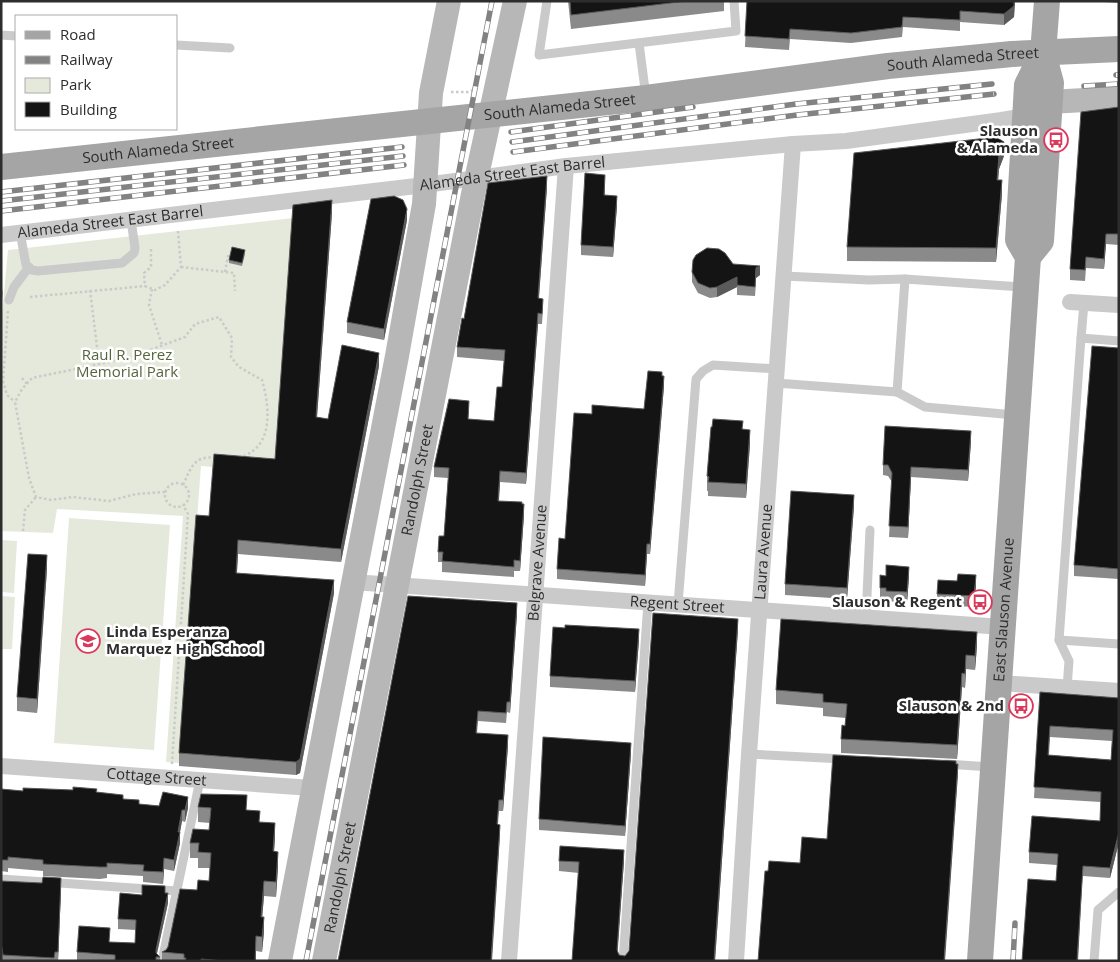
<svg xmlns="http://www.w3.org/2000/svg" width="1120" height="962" viewBox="0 0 1120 962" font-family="'Open Sans',sans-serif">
	<rect width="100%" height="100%" fill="#fff"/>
	<g fill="#e5e9db">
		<polygon points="293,218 275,472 201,466 179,763 166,762 183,516 57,509 53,533 1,531 1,325 8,250"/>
		<polygon points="69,518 170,525 154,750 54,743"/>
		<polygon points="1,540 17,541 14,593 1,592"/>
		<polygon points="1,596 15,597 12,649 1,649"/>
	</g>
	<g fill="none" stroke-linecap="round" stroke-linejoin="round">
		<g stroke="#cacaca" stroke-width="2.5" stroke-dasharray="2.5 2.5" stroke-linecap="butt">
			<polyline points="451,92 468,92 477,89"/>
			<polyline points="151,249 151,267 144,273 145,286 155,290 165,285 181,267 178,231"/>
			<polyline points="181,267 234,273 235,291"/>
			<polyline points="225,272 228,256 230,257"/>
			<polyline points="152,289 149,305 162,345"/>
			<polyline points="90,290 99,363"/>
			<polyline points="30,297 145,286"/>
			<polyline points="8,311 3,381 7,395 15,402"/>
			<polyline points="22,378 27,384"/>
			<circle cx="177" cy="495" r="12"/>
			<path d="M183,485C191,468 194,455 215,458"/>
			<path d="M165,492L136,494L109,501L73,497L51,500L36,497L29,478L15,402L22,389L32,378L128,358L185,337L195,324L219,317L232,338L231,357L239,367L262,380C270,407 274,448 240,457"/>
			<polyline points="23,531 25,510 36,497"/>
			<polyline points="172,764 188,514 183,505"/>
		</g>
		<g stroke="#cacaca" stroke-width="9">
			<polyline points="547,1 539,55 736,31 734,1"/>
			<polyline points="1,35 16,36"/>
			<polyline points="639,43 646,97"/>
			<polyline points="176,45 230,48"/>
			<polyline points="20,232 26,265 32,270 38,271 122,263 134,253 135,248 131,220"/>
			<polyline points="784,276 869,280 905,279 1023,287"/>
			<polyline points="905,279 897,392 925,407 1015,415"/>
			<polyline points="9,300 14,287 29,267"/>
			<polyline points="1081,338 1084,303"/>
			<polyline points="776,383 897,392"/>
			<polyline points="678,604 696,379 703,371 713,365 777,369"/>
			<polyline points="866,617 870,530"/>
			<polyline points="1059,640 1119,644"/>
			<polyline points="1067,688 1069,661 1059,640 1081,338 1119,341"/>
			<polyline points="749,754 843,759"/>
			<polyline points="946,764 991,767"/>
			<polyline points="1,879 177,891"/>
			<polyline points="162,961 200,780"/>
			<polyline points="623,961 648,602"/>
			<polyline points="1094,961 1098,910 1119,892"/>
		</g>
		<g stroke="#cacaca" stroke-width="16">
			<path id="s1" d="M1,235L425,185L566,166L793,144L846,141L1002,120L1025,116"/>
			<polyline points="1070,302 1119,305"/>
			<path id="s2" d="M352,582L1003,627"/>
			<polyline points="999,683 1119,691"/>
			<path id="s3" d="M1,766L312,788"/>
			<path id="s4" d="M509,961L566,166"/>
			<path id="s5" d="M736,961L749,754L793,144"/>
		</g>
		<g stroke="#b7b7b7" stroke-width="24">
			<polyline points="1050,102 1119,98"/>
			<polyline points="280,961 397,356 424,204 431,93 449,1"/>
			<path id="s6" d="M324,961L473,194L515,1"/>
		</g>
		<g stroke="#a5a5a5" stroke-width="26">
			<path id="s7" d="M1,167L646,98L888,66L1012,54L1119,49"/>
			<polyline points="1028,257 1041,241 1051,83 1043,53 1047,1"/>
			<path id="s8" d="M980,961L1028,257L1018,240L1027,85L1043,53"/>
		</g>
		<g stroke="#828282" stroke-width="5.5">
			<g id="rail">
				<polyline points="1116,75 1119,75"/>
				<polyline points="1084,86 1119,84"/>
				<polyline points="511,132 693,107"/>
				<polyline points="512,142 796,104 992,84"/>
				<polyline points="513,152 797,115 994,94"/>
				<polyline points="1,192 402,147"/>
				<polyline points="1,201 403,156"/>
				<polyline points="1,211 404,165"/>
				<polyline points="306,961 492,1"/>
				<polyline points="1013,961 1015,923"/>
			</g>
		</g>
		<use href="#rail" stroke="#fff" stroke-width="4" stroke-dasharray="11" stroke-linecap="butt"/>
	</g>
	<g fill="#8a8a8a" fill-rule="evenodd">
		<polygon points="568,1 724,1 724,11 571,29"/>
		<polygon points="747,1 1015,1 1014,17 1004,25 960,22 960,31 903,27 902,37 851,43 790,39 789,50 745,47"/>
		<polygon points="1104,1 1119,1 1119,3 1104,2"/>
		<polygon points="1119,107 1119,245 1106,244 1104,269 1086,268 1085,281 1070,280 1070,269"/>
		<polygon points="1004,156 999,169 998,180 1002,194 996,262 847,261 847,247"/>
		<polygon points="605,184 605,195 617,206 613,257 581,255 581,245"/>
		<polygon points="547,187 539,298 543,309 542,324 538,324 526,484 500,482 499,501 524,515 520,571 514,571 514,577 442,572 442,562 438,562 438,552 444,536 448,478 434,477 434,467 469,411 468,419 494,421 502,387 504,361 457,357 457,347 464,319"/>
		<polygon points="332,213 317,417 328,419 379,366 341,562 238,554 237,573 334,593 300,773 296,775 179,766 179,753 209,516 275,459"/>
		<polygon points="407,220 384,340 347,333 347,322"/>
		<polygon points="245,254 242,266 229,263 229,260"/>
		<polygon points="733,264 760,275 756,278 755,296 737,295 737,287 717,297 710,298 698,293 692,282 692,272"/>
		<polygon points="1119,348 1119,579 1074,576 1074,565"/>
		<polygon points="662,376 664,386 650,554 647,554 645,586 557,579 557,569 565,539 592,414 644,409"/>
		<polygon points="743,429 750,444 746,498 708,496 708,491 707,491 707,476"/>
		<polygon points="971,442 968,481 911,477 908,538 889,537 892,482 888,476 883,475 883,465"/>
		<polygon points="854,506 847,599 785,595 785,584"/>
		<polygon points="47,569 37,713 17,711 17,697"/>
		<polygon points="909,577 907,603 886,601 886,599 880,598 880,588"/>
		<polygon points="976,586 974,607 937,605 937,594"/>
		<polygon points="517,614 510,713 507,712 506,723 478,721 477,733 508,746 503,811 499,811 498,824 500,835 338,961"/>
		<polygon points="565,628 639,640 635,692 550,687 550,676"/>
		<polygon points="738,629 715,961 572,961 579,873 559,871 559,861 624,861 617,951 619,955 625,956 629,951"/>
		<polygon points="977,646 975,670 966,669 965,688 962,687 957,759 841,753 841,739 845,726 846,718 823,716 823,708 776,704 776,690"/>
		<path d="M1040,692L1119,698V842L1110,878L1083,876L1057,865L1029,863V852L1100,821L1101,802L1034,798ZM1050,737L1112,741L1111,760L1049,755Z"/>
		<polygon points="631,753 625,836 539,830 539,819"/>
		<polygon points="1,789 23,791 97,792 139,804 188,808 185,822 182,821 180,832 180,843 174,871 164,869 163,884 143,882 143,876 107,874 107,878 100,879 43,876 43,871 8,868 8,872 1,871"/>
		<polygon points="198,807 247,810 260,822 275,838 274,851 278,867 276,897 264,896 262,917 264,932 262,952 256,951 256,961 162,961 162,952 166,950 197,890 209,881 210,868 198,868 198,858 190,858 190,843 209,830 210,823 198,822"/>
		<polygon points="1,881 61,889 58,961 2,961 2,958 1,958"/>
		<polygon points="165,893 168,903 157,954 160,957 160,961 77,961 77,952 110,942 135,943 136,930 118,929 118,919 142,895"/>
	</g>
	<g fill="#5a5a5a">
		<polygon points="1014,1 1015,1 1014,17 1004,25 1004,14"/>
		<polygon points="1004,142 1004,156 999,169 997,194 999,155"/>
		<polygon points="547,176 547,187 538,309 538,298"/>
		<polygon points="1002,180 1002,194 996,262 996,248"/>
		<polygon points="617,196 617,206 613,257 613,247"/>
		<polygon points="332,200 332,213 316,430 316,417"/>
		<polygon points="407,209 407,220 384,340 384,329"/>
		<polygon points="1106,234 1106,244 1104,269 1104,259"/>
		<polygon points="760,266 760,275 756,278 755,296 756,268"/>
		<polygon points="737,277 737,287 717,297 717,287"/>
		<polygon points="538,313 538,324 526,484 526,473"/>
		<polygon points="379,353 379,366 341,562 341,549"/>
		<polygon points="664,376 664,386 650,554 650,544"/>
		<polygon points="750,430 750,444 746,498 746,484"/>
		<polygon points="971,431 971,442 968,481 968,470"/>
		<polygon points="911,467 911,477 908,538 908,527"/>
		<polygon points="500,471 500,482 498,511 498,501"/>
		<polygon points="854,495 854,506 847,599 847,588"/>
		<polygon points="524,504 524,515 520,571 520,561"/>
		<polygon points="238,540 238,554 236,586 236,573"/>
		<polygon points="647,544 647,554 645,586 645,575"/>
		<polygon points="47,555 47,569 37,713 37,699"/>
		<polygon points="909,567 909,577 907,603 907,592"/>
		<polygon points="976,575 976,586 974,607 974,596"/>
		<polygon points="334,580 334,593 300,773 296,775 296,762"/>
		<polygon points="517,603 517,614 510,713 510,702"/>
		<polygon points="738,619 738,629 715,961 714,961"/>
		<polygon points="639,629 639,640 635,692 635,681"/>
		<polygon points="977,632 977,646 975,670 975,656"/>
		<polygon points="966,655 966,669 965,688 965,674"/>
		<polygon points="962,673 962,687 957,759 957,745"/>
		<polygon points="508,735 508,746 503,811 503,800"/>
		<polygon points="631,743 631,753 625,836 625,826"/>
		<polygon points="958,764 958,774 945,961 944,961"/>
		<polygon points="188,797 188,808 185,822 185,810"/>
		<polygon points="182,810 182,821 178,843 178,832"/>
		<polygon points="275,823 275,838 273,866 273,851"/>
		<polygon points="500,825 500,835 492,961 491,961"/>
		<polygon points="180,832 180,843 174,871 174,860"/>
		<polygon points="1119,832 1119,842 1110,878 1110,868"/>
		<polygon points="624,850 624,861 617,961 617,950"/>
		<polygon points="278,852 278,867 276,897 276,882"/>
		<polygon points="164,858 164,869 163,884 163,872"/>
		<polygon points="1083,866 1078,961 1077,961"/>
		<polygon points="61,878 61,889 58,961 58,952"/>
		<polygon points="264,881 264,896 261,932 261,917"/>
		<polygon points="168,893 168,903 156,957 156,950"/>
		<polygon points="264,917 264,932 262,952 262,937"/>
		<polygon points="256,936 256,961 255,961"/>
	</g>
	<g fill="#141414" stroke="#5a5a5a" fill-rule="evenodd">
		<polygon points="570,1 687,1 571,15"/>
		<polygon points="747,1 1014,1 1014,6 1004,14 960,11 960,20 903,17 902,27 851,33 790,29 789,39 745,36"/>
		<polygon points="1119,107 1119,234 1106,234 1104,259 1086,257 1085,270 1070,269 1081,112"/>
		<polygon points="996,137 1004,142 999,155 997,180 1002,180 996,248 847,247 854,153"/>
		<polygon points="585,173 605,175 604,195 617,196 613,247 581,245"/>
		<polygon points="547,176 538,298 543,299 542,314 538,313 526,473 500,471 498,501 522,502 522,504 524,504 520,561 514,560 514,567 442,561 443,552 438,552 439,536 444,536 449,468 434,467 449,399 469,401 468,419 494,421 497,387 502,387 505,350 457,347 462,318 464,319 488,183"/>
		<polygon points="394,196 403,200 407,209 384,329 347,322 371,199"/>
		<polygon points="332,200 316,417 328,419 342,345 379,353 341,549 238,540 236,573 334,580 300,759 296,762 179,753 196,515 209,516 214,454 275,459 293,205"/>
		<polygon points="232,247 245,250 242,263 229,260"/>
		<polygon points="707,248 719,249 725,253 733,264 760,266 756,268 755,287 737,285 737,277 717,287 710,288 698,283 692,272 693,260 696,255"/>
		<polygon points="1,284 2,293 1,307"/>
		<polygon points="1092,346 1119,348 1119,569 1074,565"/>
		<polygon points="648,371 662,372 662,376 664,376 650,544 647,544 645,575 557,569 559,538 565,539 574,413 592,414 592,405 644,409"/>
		<polygon points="713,419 743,421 742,429 750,430 746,484 708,482 709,477 707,476 711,427 712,427"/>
		<polygon points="885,426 971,431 968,470 911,467 908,527 889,526 892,473 888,465 883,465"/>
		<polygon points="791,491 854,495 847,588 785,584"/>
		<polygon points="28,554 47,555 37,699 17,697"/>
		<polygon points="886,565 909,567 907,592 886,591 886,588 880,588 880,575 886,576"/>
		<polygon points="958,574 976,575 974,596 937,594 938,580 957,581"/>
		<polygon points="408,596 517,603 510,702 507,702 506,713 478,711 476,733 508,735 503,800 499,800 497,824 500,825 491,961 338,961"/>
		<polygon points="653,613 738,619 714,961 572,961 579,862 559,861 560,846 624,850 617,950 619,955 625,956 629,951"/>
		<polygon points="781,619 977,632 975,656 966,655 965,674 962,673 957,745 841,739 842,725 845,726 847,704 823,702 823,694 776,690"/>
		<polygon points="565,625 639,629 635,681 550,676 553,627 565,628"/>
		<path d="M1040,692L1119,698V832L1110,868L1083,866L1077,961H1022L1028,879L1056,881L1058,854L1029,852L1032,816L1100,821L1101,792L1034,787ZM1050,726L1113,730L1111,760L1048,755Z"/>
		<polygon points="543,737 631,743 625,826 539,819"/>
		<polygon points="833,755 956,761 956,764 958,764 944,961 758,961 765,871 768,871 769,861 800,863 802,837 827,839"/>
		<polygon points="73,787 97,789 96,792 123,795 123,799 139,800 139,804 159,806 163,792 188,797 185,810 182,810 178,832 180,832 174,860 164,858 163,872 143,871 144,865 107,863 107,867 100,867 43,864 43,860 8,857 8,860 1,860 1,789 23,791 23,788 73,790"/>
		<polygon points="201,794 247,795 246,810 260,811 259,822 275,823 273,851 278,852 276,882 264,881 261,917 264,917 262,937 256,936 255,961 225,961 201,959 201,961 185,961 186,958 184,958 184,954 162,952 166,950 168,947 180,889 197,890 198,880 209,881 211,853 198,852 199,843 190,843 193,829 209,830 211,808 198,807"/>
		<polygon points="43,877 61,878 58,952 55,952 54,958 3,955 2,947 1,946 1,881 42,883"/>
		<polygon points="142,885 165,886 165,893 168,893 156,950 156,953 160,957 156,957 156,961 115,961 115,955 77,952 79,926 110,928 109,942 135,943 136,920 118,919 120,893 142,895"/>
	</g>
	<defs>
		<g id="bus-ring" transform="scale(1.25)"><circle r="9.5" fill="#fff" stroke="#da395b" stroke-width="1.5"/><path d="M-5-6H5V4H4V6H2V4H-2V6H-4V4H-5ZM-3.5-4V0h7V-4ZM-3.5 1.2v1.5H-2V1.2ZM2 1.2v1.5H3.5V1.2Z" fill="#da395b"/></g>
		<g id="school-ring" transform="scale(1.25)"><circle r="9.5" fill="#fff" stroke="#da395b" stroke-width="1.5"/><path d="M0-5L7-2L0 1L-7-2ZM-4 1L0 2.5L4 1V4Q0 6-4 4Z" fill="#da395b"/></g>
	</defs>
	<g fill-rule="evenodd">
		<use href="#bus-ring" x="1056" y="140"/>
		<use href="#bus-ring" x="980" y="602"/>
		<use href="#school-ring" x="88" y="641"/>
		<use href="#bus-ring" x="1021" y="706"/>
	</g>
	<g text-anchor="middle" stroke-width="5" stroke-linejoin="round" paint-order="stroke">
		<g font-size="15" fill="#2d2d2d" stroke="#fff">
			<text dy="5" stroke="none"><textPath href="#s7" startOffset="968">South Alameda Street</textPath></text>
			<text dy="5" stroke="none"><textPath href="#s7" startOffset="562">South Alameda Street</textPath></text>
			<text dy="5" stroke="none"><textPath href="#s7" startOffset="158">South Alameda Street</textPath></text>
			<text dy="5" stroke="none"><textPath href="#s1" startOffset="515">Alameda Street East Barrel</textPath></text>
			<text dy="5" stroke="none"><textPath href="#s1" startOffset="110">Alameda Street East Barrel</textPath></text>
			<text dy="5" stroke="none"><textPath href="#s6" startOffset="490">Randolph Street</textPath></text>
			<text dy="5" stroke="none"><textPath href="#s5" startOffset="410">Laura Avenue</textPath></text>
			<text dy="5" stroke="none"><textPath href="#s4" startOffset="399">Belgrave Avenue</textPath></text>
			<text dy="5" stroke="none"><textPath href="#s2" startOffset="326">Regent Street</textPath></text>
			<text dy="5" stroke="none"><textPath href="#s8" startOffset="352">East Slauson Avenue</textPath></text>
			<text dy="5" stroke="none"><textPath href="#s3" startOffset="156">Cottage Street</textPath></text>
			<text dy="5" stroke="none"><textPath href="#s6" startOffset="85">Randolph Street</textPath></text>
		</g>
		<g font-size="15" font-weight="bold" fill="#2d2d2d" stroke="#fff" text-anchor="end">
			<text x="1038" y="136">Slauson<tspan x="1038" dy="17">&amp; Alameda</tspan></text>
			<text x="962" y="607">Slauson &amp; Regent</text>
			<text x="106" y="637" text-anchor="start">Linda Esperanza<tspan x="106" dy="17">Marquez High School</tspan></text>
			<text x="1004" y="711">Slauson &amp; 2nd</text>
		</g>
		<g font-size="15" fill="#55653d" stroke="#fff">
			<text x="127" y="360">Raul R. Perez<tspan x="127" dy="17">Memorial Park</tspan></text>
		</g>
	</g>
	<rect width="1120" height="962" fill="none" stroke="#2d2d2d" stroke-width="5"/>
	<rect x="15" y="15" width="162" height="115" fill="#ffffff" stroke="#ababab"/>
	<rect x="25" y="31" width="25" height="8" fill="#a5a5a5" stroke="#ababab"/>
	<text x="60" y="40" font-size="15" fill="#2d2d2d">Road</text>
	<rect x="25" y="56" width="25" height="8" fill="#828282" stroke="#ababab"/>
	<text x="60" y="65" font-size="15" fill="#2d2d2d">Railway</text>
	<rect x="25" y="78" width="25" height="15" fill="#e5e9db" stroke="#ababab"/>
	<text x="60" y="90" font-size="15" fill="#2d2d2d">Park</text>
	<rect x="25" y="102" width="25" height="15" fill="#141414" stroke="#ababab"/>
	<text x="60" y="115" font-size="15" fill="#2d2d2d">Building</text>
</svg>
